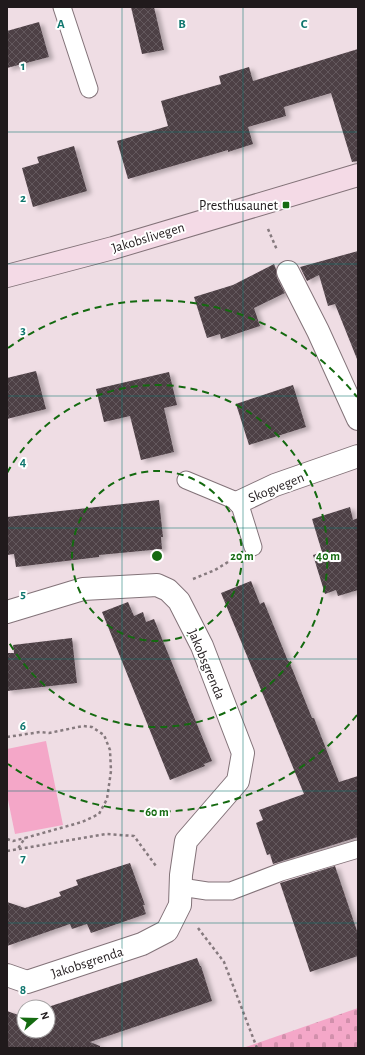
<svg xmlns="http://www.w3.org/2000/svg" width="365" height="1055" viewBox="0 0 365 1055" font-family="'Alegreya Sans',sans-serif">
	<defs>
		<pattern id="cemetery-stones" width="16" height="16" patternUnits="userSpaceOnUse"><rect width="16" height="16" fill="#f4a7c8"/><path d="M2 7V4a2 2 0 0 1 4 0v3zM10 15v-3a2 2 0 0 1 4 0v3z" fill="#d18fab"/></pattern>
		<pattern id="building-cross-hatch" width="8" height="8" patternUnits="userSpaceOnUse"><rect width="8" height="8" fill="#4d3f45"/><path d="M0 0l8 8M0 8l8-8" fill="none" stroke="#63585d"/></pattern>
		<filter id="shadow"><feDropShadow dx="4.5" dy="2.5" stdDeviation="2" flood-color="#0004"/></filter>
	</defs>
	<rect width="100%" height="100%" fill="#efdde4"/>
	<polygon fill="url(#cemetery-stones)" points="358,1008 358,1048 243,1048"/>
	<polygon fill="#f4a7c8" points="46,741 63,825 15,834 7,795 7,749"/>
	<g fill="url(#building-cross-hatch)" filter="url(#shadow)">
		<polygon points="131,7 154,7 164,50 142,54"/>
		<polygon points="39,22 49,57 7,68 7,31"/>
		<polygon points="358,49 358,161 352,162 331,93 284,107 286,116 248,127 253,144 228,152 228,150 128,179 117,141 168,126 161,101 221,84 219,76 249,67 253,81"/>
		<polygon points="74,146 87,191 33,207 22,168 39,163 37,157"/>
		<polygon points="358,251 358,358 357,359 335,304 328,306 319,275 307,281 300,267"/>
		<polygon points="274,264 276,269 277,278 285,293 254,308 260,326 221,339 220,334 207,338 194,297 233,285"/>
		<polygon points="36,371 46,409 7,419 7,378"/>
		<polygon points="169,372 177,405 164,408 174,452 141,460 130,416 104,422 96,389"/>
		<polygon points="293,385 306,427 249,445 236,404"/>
		<polygon points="159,500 163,537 161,537 162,549 99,555 99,557 16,567 14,554 7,555 7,517"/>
		<polygon points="350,507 353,520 358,518 358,590 338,596 336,590 325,594 313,555 322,552 312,519"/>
		<polygon points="251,581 260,604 264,602 288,661 289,661 312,718 314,718 339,782 358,776 358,837 273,864 270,854 267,855 256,823 263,820 259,810 304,794 221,593"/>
		<polygon points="128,602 134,616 143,612 146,622 154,619 212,761 204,764 205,766 170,780 102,612"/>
		<polygon points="72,638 77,683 7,691 7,653 14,653 13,645"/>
		<polygon points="130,863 145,905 143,905 146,914 91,933 87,924 72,929 70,924 7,946 7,902 25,908 61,896 59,892 78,885 76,880"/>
		<polygon points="335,866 358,934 358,956 310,972 280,883"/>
		<polygon points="197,958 200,966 201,966 212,1001 90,1042 100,1046 100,1048 7,1048 7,1011 24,1017 24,1031 48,1031 48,1007"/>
	</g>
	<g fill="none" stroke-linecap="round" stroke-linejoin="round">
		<g stroke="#837379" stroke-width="19">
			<g id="lane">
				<polyline points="62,7 89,89"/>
				<polyline points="186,480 239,502 253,547"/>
				<polyline points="181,887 207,891 231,891 281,872 358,849"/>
			</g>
		</g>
		<g stroke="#837379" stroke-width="24">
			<g id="street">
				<polyline points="288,272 318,331 358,419"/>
				<polyline points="239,502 275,485 358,456"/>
				<polyline points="7,612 83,589 157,585 168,590 179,601 202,646 243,753 238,781 186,841 181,875 180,905 167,931 142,944 27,982 7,975"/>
			</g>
		</g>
		<g stroke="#837379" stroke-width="24">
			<polyline id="secondary" points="7,276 113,248 358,175"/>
		</g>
		<g stroke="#867a7e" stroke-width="2.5" stroke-dasharray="3 3" stroke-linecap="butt">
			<polyline points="268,229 277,250"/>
			<polyline points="193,579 215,570 233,559"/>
			<polyline points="7,737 40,732 49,733 83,726 92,727 104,735 110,750 111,771 107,799 99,814 82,822 25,838 17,850"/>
			<polyline points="7,839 13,841 25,838"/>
			<polyline points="7,851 106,834 134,836 156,866"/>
			<polyline points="198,928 224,962 257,1048"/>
		</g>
		<use href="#lane" stroke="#fff" stroke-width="17"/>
		<use href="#street" stroke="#fff" stroke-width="22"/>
		<use href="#secondary" stroke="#f4dae6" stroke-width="22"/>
	</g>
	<path fill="none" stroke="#0f766e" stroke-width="1" stroke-opacity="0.55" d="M122,7V1048M243,7V1048M7,132H358M7,264H358M7,396H358M7,528H358M7,659H358M7,791H358M7,923H358"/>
	<g fill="none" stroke="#146a10" stroke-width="2" stroke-dasharray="7 5">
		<circle cx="157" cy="556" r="85"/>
		<path d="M7 473A171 171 0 1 1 7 639"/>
		<path d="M357 715A256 256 0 0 1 8 764M8 348A256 256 0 0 1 357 397"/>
	</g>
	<rect fill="#146a10" stroke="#fff" stroke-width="1.5" x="282" y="201" width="8" height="8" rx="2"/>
	<g text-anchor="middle" stroke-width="4" stroke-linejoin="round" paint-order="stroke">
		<g font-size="14" fill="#201a1c" stroke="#fff" text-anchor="end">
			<text x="278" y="210">Presthusaunet</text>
		</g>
		<g font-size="14" fill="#201a1c" stroke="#fff">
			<text transform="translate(148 237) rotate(-17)" y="5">Jakobslivegen</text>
			<text transform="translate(276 487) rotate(-22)" y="5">Skogvegen</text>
			<text transform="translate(207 664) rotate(67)" y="5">Jakobsgrenda</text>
			<text transform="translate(87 962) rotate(-18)" y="5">Jakobsgrenda</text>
		</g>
	</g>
	<g font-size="13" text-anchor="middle" font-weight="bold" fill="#0f766e" stroke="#fff" stroke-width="4" stroke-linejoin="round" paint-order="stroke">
		<text x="61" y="28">A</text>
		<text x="182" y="28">B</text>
		<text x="304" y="28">C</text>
		<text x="23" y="70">1</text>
		<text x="23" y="202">2</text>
		<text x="23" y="334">3</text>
		<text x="23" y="466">4</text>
		<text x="23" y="598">5</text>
		<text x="23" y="730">6</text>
		<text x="23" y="862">7</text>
		<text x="23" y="994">8</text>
	</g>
	<circle cx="157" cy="556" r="6" fill="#146a10" stroke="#fff" stroke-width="2"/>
	<g font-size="12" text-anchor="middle" font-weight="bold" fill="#146a10" stroke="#fff" stroke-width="4" stroke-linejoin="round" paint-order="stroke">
		<text x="242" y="560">20 m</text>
		<text x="328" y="560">40 m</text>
		<text x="157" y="816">60 m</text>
	</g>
	<rect width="365" height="1055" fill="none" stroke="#201a1c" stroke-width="16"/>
	<g transform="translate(36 1019) rotate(70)"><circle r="19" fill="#ffffff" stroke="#a6a3a4"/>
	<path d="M0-3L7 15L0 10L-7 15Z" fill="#146a10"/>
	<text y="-6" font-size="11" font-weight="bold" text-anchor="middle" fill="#201a1c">N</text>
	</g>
</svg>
